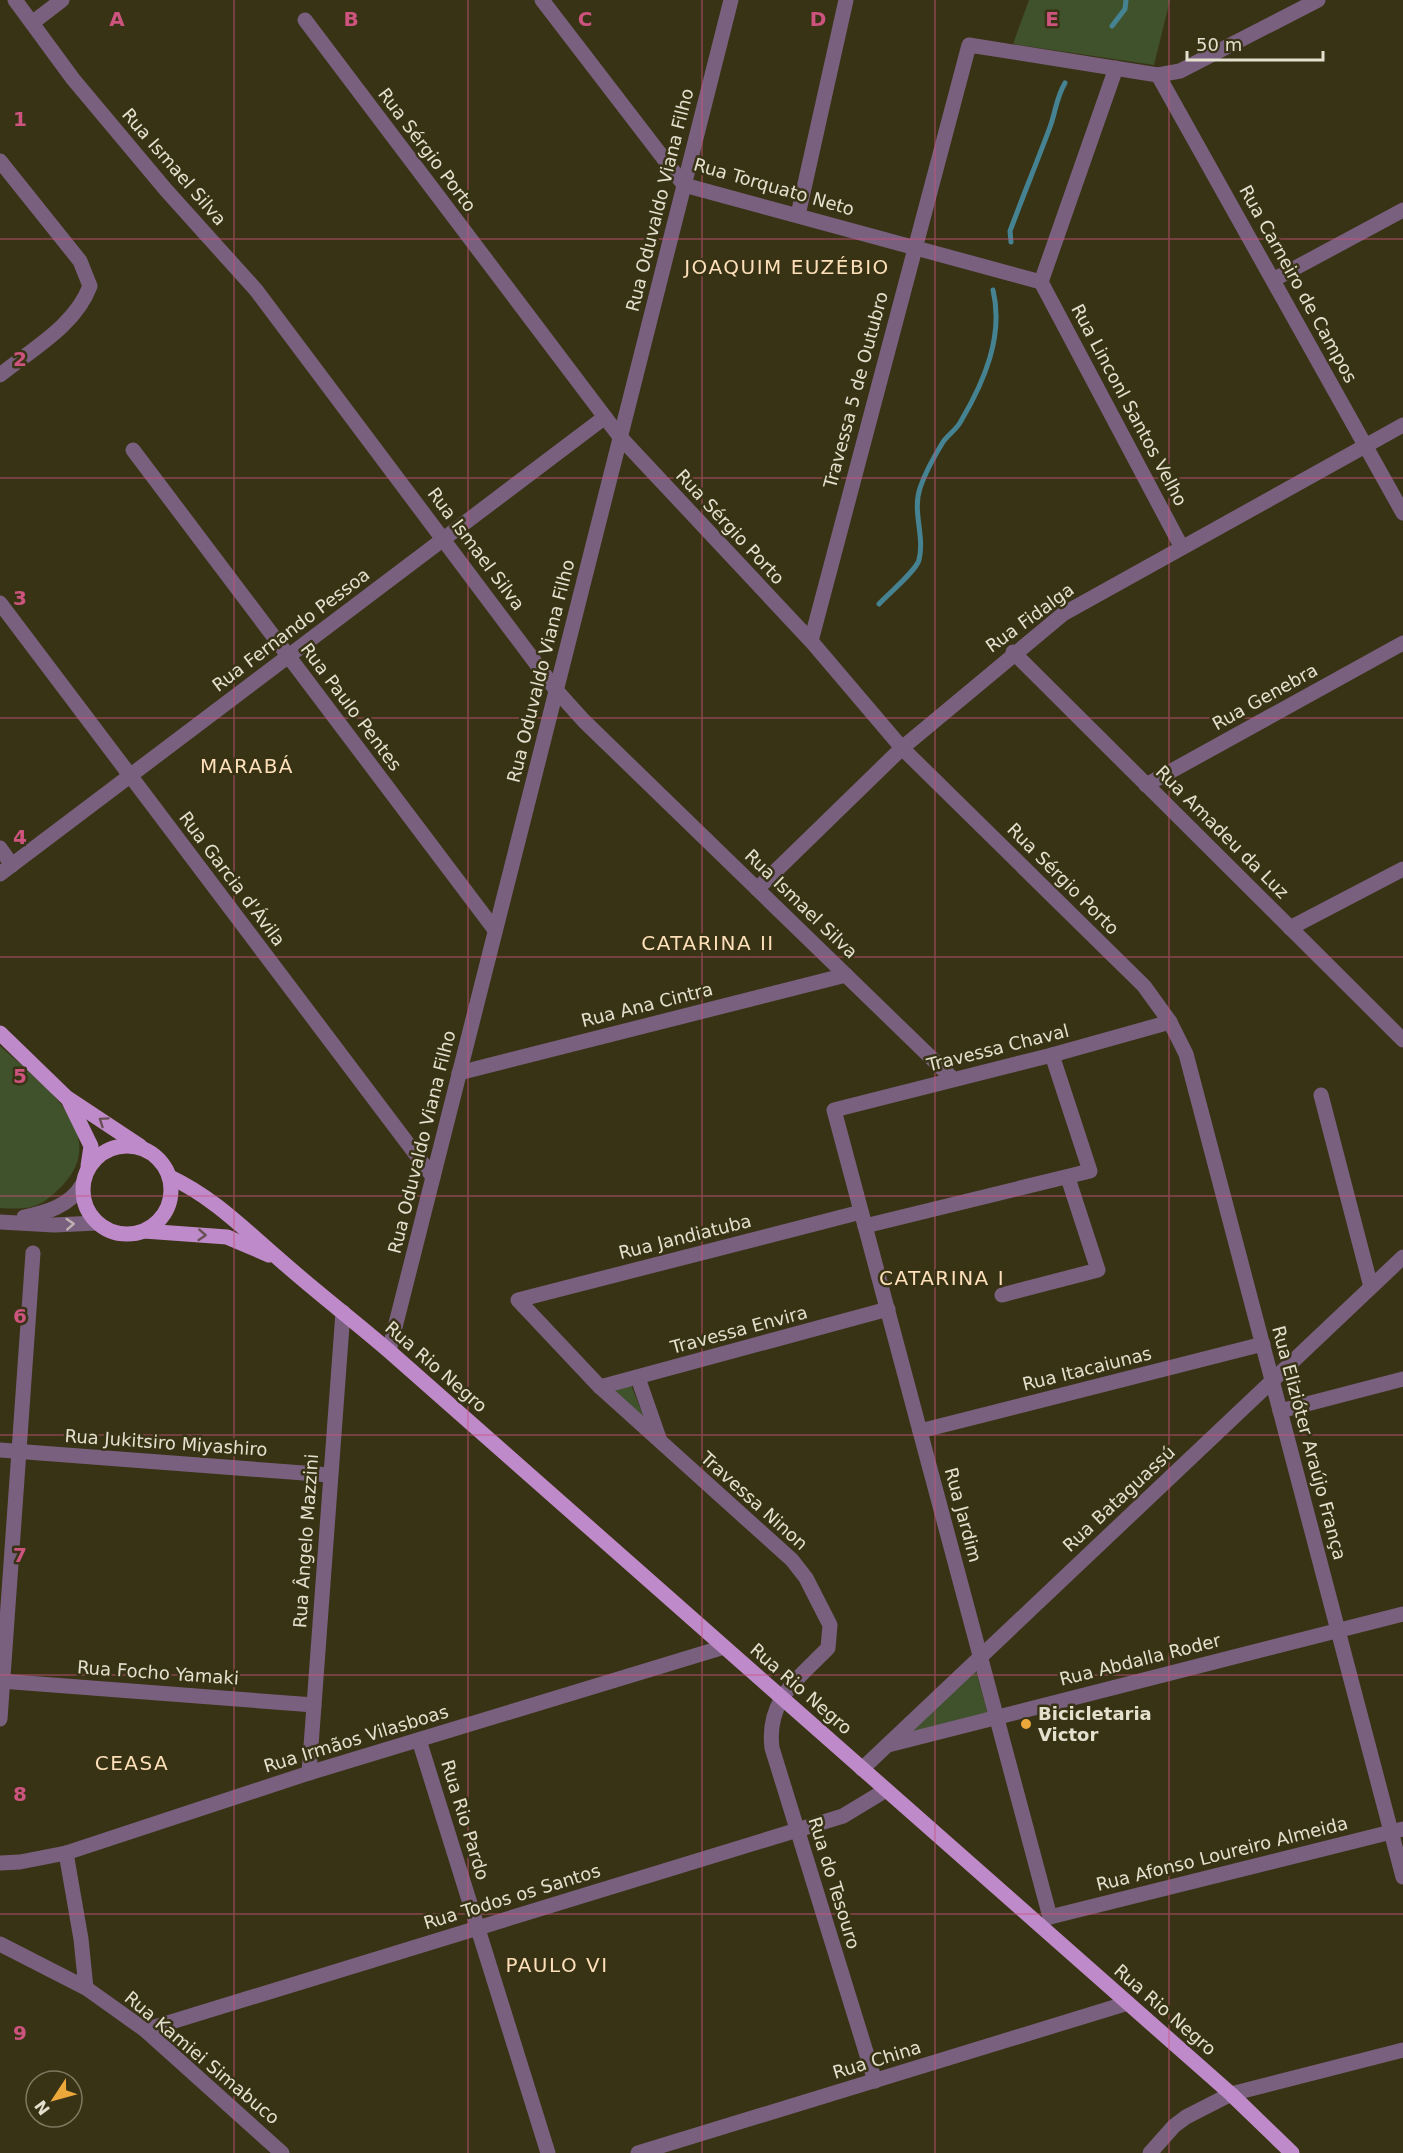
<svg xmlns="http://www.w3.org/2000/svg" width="1403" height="2153" viewBox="0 0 1403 2153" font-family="'DejaVu Sans',sans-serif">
	<rect width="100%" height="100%" fill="#393315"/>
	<g fill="#40522c">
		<polygon points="1029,0 1170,0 1154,65 1013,44"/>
		<path d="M0,1046C38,1081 115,1133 61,1187C40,1208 30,1210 0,1208Z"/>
		<polygon points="631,1385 645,1420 612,1390"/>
		<polygon points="975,1667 988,1715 902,1737"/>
	</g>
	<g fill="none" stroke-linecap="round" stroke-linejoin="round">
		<g stroke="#468392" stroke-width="5">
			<polyline points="1112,26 1125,9 1126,0"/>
			<path d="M1011,242L1010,231C1023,196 1037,162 1050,127C1056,111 1056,98 1065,83"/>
			<path d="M879,604C887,595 916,571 919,560C925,536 912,512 920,488C925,473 935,455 943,442C948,435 957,429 961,421C984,382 1004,336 993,290"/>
		</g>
		<g stroke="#79607f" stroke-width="15">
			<polyline points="15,0 73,79 166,190 256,290 556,690 584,721 953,1079"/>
			<polyline points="542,0 684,185 1041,282"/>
			<polyline points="305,20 620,437 811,641 902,748 1144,986 1170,1022 1186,1054 1403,1877"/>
			<polyline points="32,23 62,0"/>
			<polyline points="1158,75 1403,513"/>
			<path d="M0,161L80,261L90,286C75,326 32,349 0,375"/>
			<polyline points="798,215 846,0"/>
			<polyline points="1273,280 1403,210"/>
			<polyline points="1041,282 1181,546"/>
			<polyline points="1041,282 1116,68"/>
			<polyline points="133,450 495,930"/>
			<polyline points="0,603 433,1177"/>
			<polyline points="811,641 969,45 1158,75 1180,71 1318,0"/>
			<polyline points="1013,652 1403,1040"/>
			<polyline points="1146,785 1403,643"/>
			<polyline points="0,848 12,865"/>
			<polyline points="0,874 605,417"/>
			<polyline points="757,889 902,748 1063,614 1403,425"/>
			<polyline points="1290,928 1403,869"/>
			<polyline points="459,1073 846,975"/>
			<polyline points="1321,1095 1371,1287"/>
			<path d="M861,1212L518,1300L600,1387L792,1560L806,1578L830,1625L828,1648C798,1679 766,1700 772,1748L875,2081"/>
			<path d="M24,1217C45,1213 70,1206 82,1185"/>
			<polyline points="0,1222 54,1225 97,1223"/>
			<polyline points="865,1226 1090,1171 1052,1055"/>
			<polyline points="1002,1295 1098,1270 1068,1178"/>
			<polyline points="389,1351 731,0"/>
			<polyline points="638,1378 660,1441"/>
			<polyline points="600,1387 888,1309"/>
			<polyline points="1280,1411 1403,1379"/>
			<polyline points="920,1431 1263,1344"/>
			<polyline points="0,1450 330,1475"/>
			<polyline points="0,1681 314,1705"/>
			<polyline points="0,1719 33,1253"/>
			<polyline points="419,1740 548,2153"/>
			<polyline points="888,1745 1403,1614"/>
			<polyline points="862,1769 1403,1257"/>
			<polyline points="309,1773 343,1312"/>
			<polyline points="66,1853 81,1939 86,1988"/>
			<polyline points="0,1863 20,1862 66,1853 309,1773 724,1647"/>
			<polyline points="1050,1917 834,1110 1052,1055 1170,1022"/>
			<polyline points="1050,1917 1403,1829"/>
			<polyline points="0,1944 86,1988 145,2030 282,2153"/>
			<polyline points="145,2030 843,1816 886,1790"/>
			<polyline points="638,2153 1128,2003"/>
			<polyline points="1150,2153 1174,2126 1186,2117 1231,2094 1403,2050"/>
		</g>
		<g stroke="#bf8aca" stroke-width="15">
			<polyline points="0,1033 66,1097 140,1146"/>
			<polyline points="68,1099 91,1146 88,1166"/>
			<circle cx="127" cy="1190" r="44"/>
			<path d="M170,1177C213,1197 244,1229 279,1259C315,1291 353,1320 389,1351L1231,2094L1292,2153"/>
			<polyline points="144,1231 227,1237 269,1255"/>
		</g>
	</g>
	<defs><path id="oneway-chevron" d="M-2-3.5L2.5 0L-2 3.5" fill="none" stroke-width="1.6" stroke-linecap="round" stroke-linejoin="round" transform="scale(1.5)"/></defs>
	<g stroke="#685154">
		<use href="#oneway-chevron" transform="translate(103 1121) rotate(-146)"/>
		<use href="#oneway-chevron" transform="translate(202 1235) rotate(4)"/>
	</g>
	<use stroke="#beb3b2" href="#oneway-chevron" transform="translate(70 1224) rotate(-3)"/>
	<path fill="none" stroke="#cc547e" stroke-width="1.5" stroke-opacity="0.55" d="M234,0V2153M468,0V2153M702,0V2153M935,0V2153M1169,0V2153M0,239H1403M0,478H1403M0,718H1403M0,957H1403M0,1196H1403M0,1435H1403M0,1675H1403M0,1914H1403"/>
	<circle fill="#eda83b" stroke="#393315" stroke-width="2" cx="1026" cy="1724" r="6"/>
	<g text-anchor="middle" stroke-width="5" stroke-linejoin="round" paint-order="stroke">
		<g font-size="18" fill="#e3e0ce" stroke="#393315">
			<text transform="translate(427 150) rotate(53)" y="6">Rua Sérgio Porto</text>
			<text transform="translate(174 167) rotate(49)" y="6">Rua Ismael Silva</text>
			<text transform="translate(774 187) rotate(16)" y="6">Rua Torquato Neto</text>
			<text transform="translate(660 200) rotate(-76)" y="6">Rua Oduvaldo Viana Filho</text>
			<text transform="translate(1298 284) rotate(61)" y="6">Rua Carneiro de Campos</text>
			<text transform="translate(856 390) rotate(-75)" y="6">Travessa 5 de Outubro</text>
			<text transform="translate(1129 405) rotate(62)" y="6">Rua Linconl Santos Velho</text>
			<text transform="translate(730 527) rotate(47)" y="6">Rua Sérgio Porto</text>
			<text transform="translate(476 549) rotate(53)" y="6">Rua Ismael Silva</text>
			<text transform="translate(1030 618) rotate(-36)" y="6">Rua Fidalga</text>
			<text transform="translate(291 630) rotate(-37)" y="6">Rua Fernando Pessoa</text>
			<text transform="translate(541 671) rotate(-76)" y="6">Rua Oduvaldo Viana Filho</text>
			<text transform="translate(1265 697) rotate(-29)" y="6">Rua Genebra</text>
			<text transform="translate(351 707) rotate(53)" y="6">Rua Paulo Pentes</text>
			<text transform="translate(1222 832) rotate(45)" y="6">Rua Amadeu da Luz</text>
			<text transform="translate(232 879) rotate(53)" y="6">Rua Garcia d'Ávila</text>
			<text transform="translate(1063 879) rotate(45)" y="6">Rua Sérgio Porto</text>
			<text transform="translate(801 904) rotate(44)" y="6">Rua Ismael Silva</text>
			<text transform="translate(647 1005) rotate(-14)" y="6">Rua Ana Cintra</text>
			<text transform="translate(998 1048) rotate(-14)" y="6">Travessa Chaval</text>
			<text transform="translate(422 1142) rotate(-76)" y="6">Rua Oduvaldo Viana Filho</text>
			<text transform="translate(685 1237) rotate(-14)" y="6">Rua Jandiatuba</text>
			<text transform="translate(739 1330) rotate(-15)" y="6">Travessa Envira</text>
			<text transform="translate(436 1367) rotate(41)" y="6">Rua Rio Negro</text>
			<text transform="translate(1087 1369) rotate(-14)" y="6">Rua Itacaiunas</text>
			<text transform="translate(166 1443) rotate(4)" y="6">Rua Jukitsiro Miyashiro</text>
			<text transform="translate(1309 1443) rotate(75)" y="6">Rua Elizióter Araújo França</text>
			<text transform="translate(1119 1499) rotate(-43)" y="6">Rua Bataguassú</text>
			<text transform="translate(754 1501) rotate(42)" y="6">Travessa Ninon</text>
			<text transform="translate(963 1515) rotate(75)" y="6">Rua Jardim</text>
			<text transform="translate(306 1541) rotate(-86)" y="6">Rua Ângelo Mazzini</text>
			<text transform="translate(1140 1660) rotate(-14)" y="6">Rua Abdalla Roder</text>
			<text transform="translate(158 1673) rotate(4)" y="6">Rua Focho Yamaki</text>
			<text transform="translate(801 1689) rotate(41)" y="6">Rua Rio Negro</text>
			<text transform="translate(356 1739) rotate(-17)" y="6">Rua Irmãos Vilasboas</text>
			<text transform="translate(465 1820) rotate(73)" y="6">Rua Rio Pardo</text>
			<text transform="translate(1222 1854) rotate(-14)" y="6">Rua Afonso Loureiro Almeida</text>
			<text transform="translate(834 1883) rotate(73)" y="6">Rua do Tesouro</text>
			<text transform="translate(512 1897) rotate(-17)" y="6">Rua Todos os Santos</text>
			<text transform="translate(1165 2010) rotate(41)" y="6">Rua Rio Negro</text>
			<text transform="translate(202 2058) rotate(40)" y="6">Rua Kamiei Simabuco</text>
			<text transform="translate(877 2060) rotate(-17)" y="6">Rua China</text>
		</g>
		<g font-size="18" font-weight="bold" fill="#e3e0ce" stroke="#393315" text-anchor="start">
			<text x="1038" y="1720">Bicicletaria<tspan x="1038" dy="21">Victor</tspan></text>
		</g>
		<g font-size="20" letter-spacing="1.5" fill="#fddfb9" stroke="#393315">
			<text x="787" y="274">JOAQUIM EUZÉBIO</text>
			<text x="247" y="773">MARABÁ</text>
			<text x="708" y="950">CATARINA II</text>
			<text x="942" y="1285">CATARINA I</text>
			<text x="132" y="1770">CEASA</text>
			<text x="557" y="1972">PAULO VI</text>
		</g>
	</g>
	<g font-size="20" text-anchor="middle" font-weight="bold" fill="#cc547e" stroke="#393315" stroke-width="5" stroke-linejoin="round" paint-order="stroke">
		<text x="117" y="26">A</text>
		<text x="351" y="26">B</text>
		<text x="585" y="26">C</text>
		<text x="818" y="26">D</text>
		<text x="1052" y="26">E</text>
		<text x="20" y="126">1</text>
		<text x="20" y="366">2</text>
		<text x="20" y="605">3</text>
		<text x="20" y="844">4</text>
		<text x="20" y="1083">5</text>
		<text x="20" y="1323">6</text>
		<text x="20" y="1562">7</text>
		<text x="20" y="1801">8</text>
		<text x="20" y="2040">9</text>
	</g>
	<g transform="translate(54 2099) rotate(234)"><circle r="28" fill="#393315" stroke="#7d785f" stroke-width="1.5"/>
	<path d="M0-4.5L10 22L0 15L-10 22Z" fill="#eda83b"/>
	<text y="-9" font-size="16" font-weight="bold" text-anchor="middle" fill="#e3e0ce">N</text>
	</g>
	<path d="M1187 51v9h136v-9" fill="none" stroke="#e3e0ce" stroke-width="3"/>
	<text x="1196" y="51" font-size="18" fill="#e3e0ce" stroke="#393315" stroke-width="4.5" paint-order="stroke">50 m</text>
</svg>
